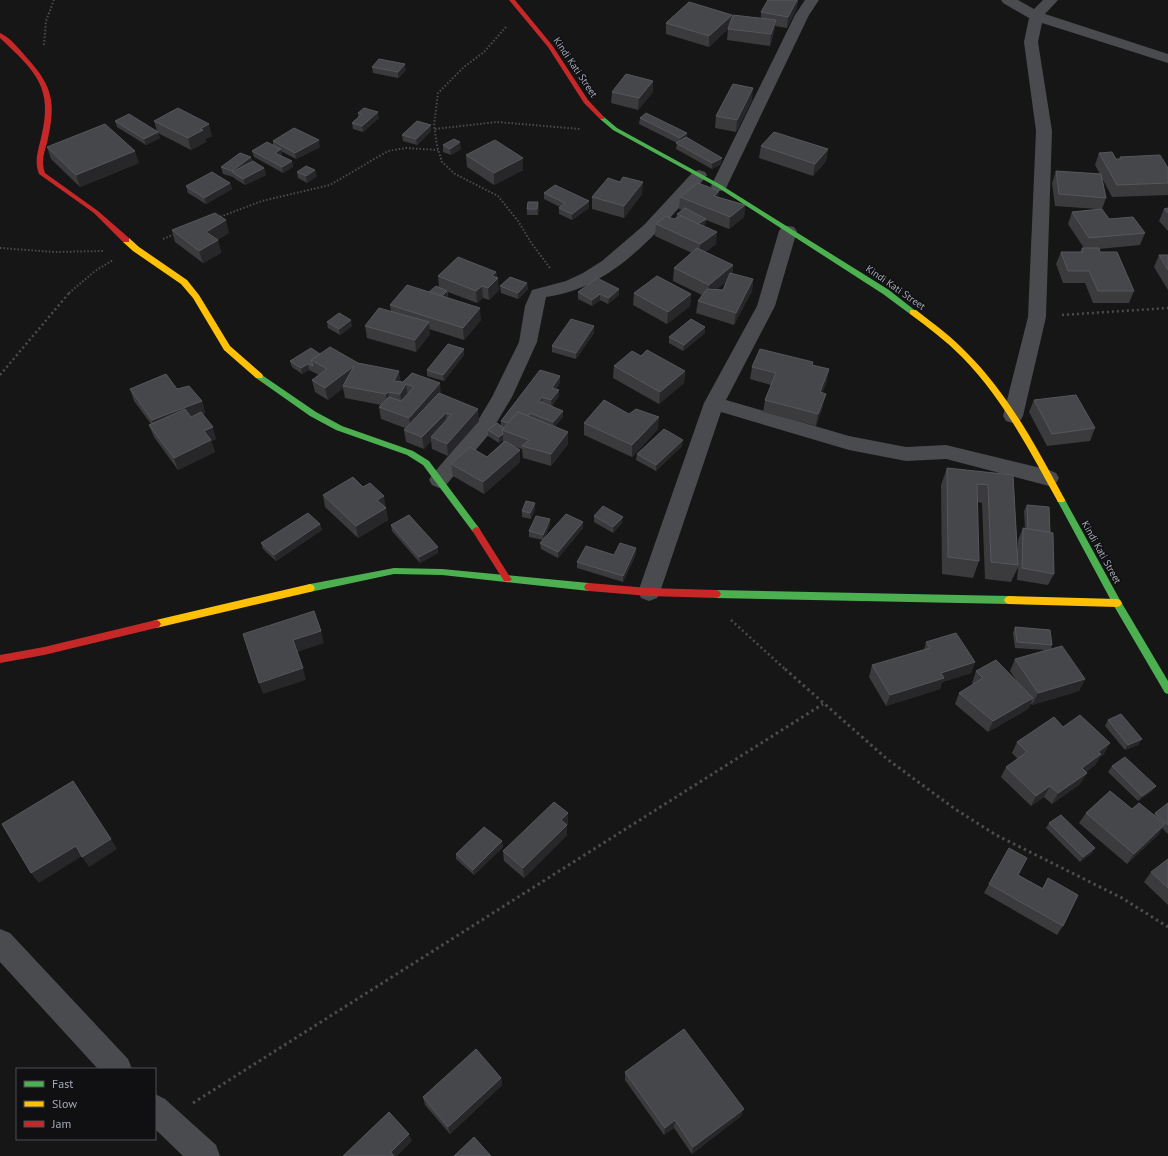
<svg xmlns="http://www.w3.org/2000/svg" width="1168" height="1156" viewBox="0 0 1168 1156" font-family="'PT Sans',sans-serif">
	<rect width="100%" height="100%" fill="#161616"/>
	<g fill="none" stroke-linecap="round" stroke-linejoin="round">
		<g stroke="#4b4c50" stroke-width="2" stroke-dasharray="1.5 2" stroke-linecap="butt">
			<polyline points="506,27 484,52 464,67 438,93 434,126 437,146 442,162 455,174 498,196 518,221 532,244 550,268"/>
			<polyline points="44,45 46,21 54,0"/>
			<polyline points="435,129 497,122 580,129"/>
			<polyline points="217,218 262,201 330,185 388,151 406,148 438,150"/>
			<polyline points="163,239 175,234"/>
			<polyline points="0,248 55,252 103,251"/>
			<polyline points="69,293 95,271 113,260"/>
		</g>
		<g stroke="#4b4c50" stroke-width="2.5" stroke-dasharray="2 3" stroke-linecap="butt">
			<polyline points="1062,315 1168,308"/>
			<polyline points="0,375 70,292"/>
			<polyline points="731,620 786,670"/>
		</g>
		<g stroke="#4b4c50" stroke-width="3" stroke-dasharray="2.5 3.5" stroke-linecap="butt">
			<polyline points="785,669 887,759 955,809 996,835 1122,898 1168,927"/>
			<polyline points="193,1103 823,704"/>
		</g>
		<g fill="#494b4f" fill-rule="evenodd">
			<polygon points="805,0 819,0 809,15 727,186 725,190 719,191 713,190 711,186 795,15"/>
			<polygon points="1001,0 1018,0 1034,9 1043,0 1058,0 1045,14 1168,54 1168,63 1042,23 1038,42 1052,131 1046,317 1023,416 1020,421 1013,423 1006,421 1003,416 1028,317 1036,131 1024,42 1029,18 1003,3"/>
			<path d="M699,170L705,172L707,175L705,178C662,227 615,288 546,297L537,342L512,397L491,432L446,485L439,488L432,485L429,480L432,475L477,422L492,397L519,342L525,306L532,290L566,281L583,273L602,261L644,225L693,172Z"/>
			<polygon points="788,226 794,227 797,231 775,306 726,400 849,436 906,447 946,445 1049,470 1056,473 1059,478 1056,483 1049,486 946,459 906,461 849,450 721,412 660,592 657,598 649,601 641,598 638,592 704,403 757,306 779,231 782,227"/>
			<polygon points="0,929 10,933 128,1059 132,1069 98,1069 0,962"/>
			<polygon points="155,1094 165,1099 216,1145 220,1156 183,1156 155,1129"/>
		</g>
		<g fill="#4caf50" fill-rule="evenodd">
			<polygon points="600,117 604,117 617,128 721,185 889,290 917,312 913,314 910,314 883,294 717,187 613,130 600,119"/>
			<polygon points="259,373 316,412 342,426 413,451 429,461 479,528 480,530 479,532 473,532 423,465 407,455 336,430 310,416 256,378 255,376"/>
			<polygon points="1061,497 1064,498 1120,600 1168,681 1168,694 1165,693 1114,606 1057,500"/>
			<polygon points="394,568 442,569 589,583 592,584 594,587 592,590 589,591 442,575 394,574 310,592 307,591 305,588 307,585 310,584"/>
			<polygon points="716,590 1009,596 1012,597 1014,600 1012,603 1009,604 716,598 713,597 711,594 713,591"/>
		</g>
		<g fill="#ffc107" fill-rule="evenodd">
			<polygon points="123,238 129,238 139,247 187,280 199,295 230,346 262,374 263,376 262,378 256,378 224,350 193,298 181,284 133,251 123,242"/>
			<path d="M910,310H916C934,324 952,337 967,353C1009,395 1037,448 1065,500L1064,502H1058C1030,451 1003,399 962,357C946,341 928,327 910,314Z"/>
			<polygon points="310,584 313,585 315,588 313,591 310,592 156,628 153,627 151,624 153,621 156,620"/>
			<polygon points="1009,596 1117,599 1120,600 1122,603 1120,606 1117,607 1009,604 1006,603 1004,600 1006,597"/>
		</g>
		<g fill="#c62828" fill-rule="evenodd">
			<polygon points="509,0 515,0 552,45 588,100 604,117 604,119 600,119 584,103 548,47"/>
			<path d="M0,33C10,37 20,50 27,58C54,87 56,105 47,143C44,153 41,162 45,173L98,211L129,238V242H123L94,213L39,174C34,161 38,151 41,138C54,87 35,71 0,38Z"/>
			<polygon points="476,527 479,528 510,577 512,579 510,581 504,581 473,532 472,530"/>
			<polygon points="589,583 649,588 716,590 719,591 721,594 719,597 716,598 649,596 589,591 586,590 584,587 586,584"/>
			<polygon points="156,620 159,621 161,624 159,627 156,628 44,655 0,663 0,655 44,647"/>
		</g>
	</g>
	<g fill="#3b3b3e" fill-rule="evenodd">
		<polygon points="768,0 798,0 796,10 787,28 775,26 774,32 770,46 727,40 728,29 709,47 666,34 666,23 732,15 732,19 761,18 761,12"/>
		<polygon points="372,67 406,70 398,78 373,73"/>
		<polygon points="653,81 653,92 638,110 611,103 612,92"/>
		<polygon points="752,100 736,132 715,128 716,116"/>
		<polygon points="358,113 379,118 363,132 353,129 352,123 358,118"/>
		<polygon points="640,118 687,133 686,138 721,164 712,169 676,149 677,143 639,124"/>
		<polygon points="115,121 157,131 154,121 212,136 205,139 206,142 191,150 158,133 160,138 146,145 117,127"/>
		<polygon points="431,131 417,145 403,141 402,135"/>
		<polygon points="273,141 320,147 296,159 281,151 282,155 281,156 292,161 293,167 283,173 254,157 252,151 273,145"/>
		<polygon points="443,145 461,149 451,155 443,152"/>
		<polygon points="761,146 828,149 826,161 813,176 759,158"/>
		<polygon points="47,147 139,163 80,187 51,159"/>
		<polygon points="1099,153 1116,159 1119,159 1120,157 1168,168 1168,195 1112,197 1102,178 1106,198 1102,209 1109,219 1145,233 1140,245 1099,249 1100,252 1134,291 1129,303 1093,303 1085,283 1063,283 1056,264 1061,252 1080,252 1082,248 1084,248 1068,224 1072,212 1097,209 1055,206 1052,183 1056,171 1100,174 1095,165"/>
		<polygon points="466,155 523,170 494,185 467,167"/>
		<polygon points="251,157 252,162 264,168 266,175 245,185 234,178 233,177 223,174 221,167"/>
		<polygon points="297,172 317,176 307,183 298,178"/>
		<polygon points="620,182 642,194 624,218 592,209 592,197"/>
		<polygon points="230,183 232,189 206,204 188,193 186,186"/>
		<polygon points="544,193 589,201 589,208 572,220 559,214 559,208 560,207 544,199"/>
		<path d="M680,197H718L745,205L744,217L729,229L706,220L705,225L704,226L716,244L705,252L733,265L732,274L753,279L752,291L734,325L696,313L698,301L702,295L673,281L674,268L692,253L655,236L656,224L676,218L677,214L682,210L679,209ZM726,282L723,290L717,289Z"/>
		<polygon points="539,208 538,215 527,215 527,209"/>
		<polygon points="1168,208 1168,231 1159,221 1164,209"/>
		<polygon points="172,230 229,233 217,240 218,240 221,253 203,263 175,242"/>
		<polygon points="1159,255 1168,255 1168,290 1154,267"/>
		<polygon points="496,272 499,290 489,300 483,298 477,303 448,292 448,297 447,298 481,320 464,340 429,329 430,334 416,352 367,338 365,326 391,312 390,305 429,292 439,288 438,276"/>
		<polygon points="527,283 528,289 518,299 501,293 500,286"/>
		<polygon points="578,292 619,295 608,304 600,300 592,306 578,299"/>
		<polygon points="634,293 691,294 690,306 667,324 633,305"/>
		<polygon points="327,322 352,326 340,335 328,328"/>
		<polygon points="594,326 594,333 576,359 552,352 552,346"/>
		<polygon points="705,327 705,333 683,351 669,343 669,337"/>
		<polygon points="464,349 464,355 444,381 427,376 427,370"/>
		<polygon points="320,354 358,363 401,382 441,394 479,421 448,456 432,449 431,441 424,449 406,442 404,430 405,428 381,419 379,407 381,405 345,398 343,388 328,400 315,392 312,380 319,375 309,370 302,374 292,367 290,361"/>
		<polygon points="641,356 685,371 684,383 659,404 613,378 614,366"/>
		<polygon points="813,365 827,381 822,393 823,406 816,426 763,412 765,400 771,385 750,379 752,367"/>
		<polygon points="560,383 556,389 559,396 552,406 563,417 555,426 568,432 568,444 551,466 523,458 522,449 513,446 520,450 520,462 484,494 453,476 451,464 487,457 503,442 503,440 499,443 488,436 488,430 501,426 501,421"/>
		<polygon points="130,389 177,389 202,401 205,413 203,414 216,439 211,441 215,452 178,470 154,437 149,425 151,424 134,401"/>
		<polygon points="1034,400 1095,428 1090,441 1047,446 1029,412"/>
		<polygon points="584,423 658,429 632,457 584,435"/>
		<polygon points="682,446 656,471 636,460 637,454"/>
		<polygon points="947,468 1013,475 1018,557 1018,540 1023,528 1025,528 1024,511 1027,505 1054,574 1048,585 1017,580 1018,567 1011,582 985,579 982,503 977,502 979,561 973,578 942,574 941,485"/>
		<polygon points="323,495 386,507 386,508 388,520 358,538 325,507"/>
		<polygon points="535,503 535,509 531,519 522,517 522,511"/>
		<polygon points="594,516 622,523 613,533 594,522"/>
		<polygon points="583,522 583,528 558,558 541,549 540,543 543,540 529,537 529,531 550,525 544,539"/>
		<polygon points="320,524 322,530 276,561 263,549 261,543"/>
		<polygon points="391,525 438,553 420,563 392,531"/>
		<polygon points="636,554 623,582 577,568 577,562"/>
		<polygon points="1015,627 1052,645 1051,649 1085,679 1079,691 1032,705 1031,703 1028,709 988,732 955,704 959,693 973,684 972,683 976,671 1018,683 1010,671 1015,659 1045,650 1015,648 1013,633"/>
		<polygon points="926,642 975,662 971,673 942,682 940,689 886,706 869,677 872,665 924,650"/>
		<polygon points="1108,720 1142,739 1138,745 1125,750 1105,726"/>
		<polygon points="1063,727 1104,754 1100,757 1095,765 1086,772 1087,773 1080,784 1052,804 1044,797 1031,806 1001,777 1006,767 1018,759 1012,753 1017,742"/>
		<polygon points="1112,766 1156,786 1152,791 1138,801 1108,772"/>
		<polygon points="1168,803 1168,834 1162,828 1158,835 1127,864 1079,823 1086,813 1132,809 1154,815 1155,813"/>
		<polygon points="568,813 568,823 567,825 567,835 524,878 504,861 503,851"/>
		<polygon points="1049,823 1092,853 1080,862 1046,828"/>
		<polygon points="502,841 503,847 474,875 456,859 456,854"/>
		<polygon points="1009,848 1018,875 1042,888 1048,878 1063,926 1057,935 984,893"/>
		<polygon points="1168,859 1168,905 1144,882 1151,872"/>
		<polygon points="625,1072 741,1116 692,1154 674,1128 664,1135 625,1080"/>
		<polygon points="501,1078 502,1085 450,1134 425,1105 423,1097"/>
	</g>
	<g fill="#272729">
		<polygon points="797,0 796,10 787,28 788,17"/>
		<polygon points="732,15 731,26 709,47 709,36"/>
		<polygon points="776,20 774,32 770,46 771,34"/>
		<polygon points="405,64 406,70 398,78 398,72"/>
		<polygon points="653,81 653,92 638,110 639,98"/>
		<polygon points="753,88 752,100 736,132 737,120"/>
		<polygon points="378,112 379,118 363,132 362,126"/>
		<polygon points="209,124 212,136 205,139 206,142 191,150 188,138 200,129"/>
		<polygon points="431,125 431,131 417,145 416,139"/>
		<polygon points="158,132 160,138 146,145 144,139"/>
		<polygon points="687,133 686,140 679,144 680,138"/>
		<polygon points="319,140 320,147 296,159 295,153"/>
		<polygon points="460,142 461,149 451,155 450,149"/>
		<polygon points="281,149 282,155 276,159 275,153"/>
		<polygon points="828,149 826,161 813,176 815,164"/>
		<polygon points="135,151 139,163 80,187 76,175"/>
		<polygon points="251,157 252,163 232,172 233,177 232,171"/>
		<polygon points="523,158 523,170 494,185 494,173"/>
		<polygon points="722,158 721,164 712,169 712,163"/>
		<polygon points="292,161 293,167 283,173 282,167"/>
		<polygon points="264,168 266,175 245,185 243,179"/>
		<polygon points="315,170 317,176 307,183 306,176"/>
		<polygon points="643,182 642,194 624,218 624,206"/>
		<polygon points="230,183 232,189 206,204 204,198"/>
		<polygon points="719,191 718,203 714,196"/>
		<polygon points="589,201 589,208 572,220 572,214"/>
		<polygon points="538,202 539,208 538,215 537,209"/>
		<polygon points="745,205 744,217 729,229 730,217"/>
		<polygon points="706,219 705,225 697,231 697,224"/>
		<polygon points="226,220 229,233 209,244 206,232"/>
		<polygon points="717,232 716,244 699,256 700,244"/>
		<polygon points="218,240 221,253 203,263 199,251"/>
		<polygon points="733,265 732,277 708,297 709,285"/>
		<polygon points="496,272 496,279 498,278 499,290 489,300 488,288 492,276"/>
		<polygon points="753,279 752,291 734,325 736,313"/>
		<polygon points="527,283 528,289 518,299 518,293"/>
		<polygon points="482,286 483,298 477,303 476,291"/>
		<polygon points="619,289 619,295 608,304 609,298"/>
		<polygon points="447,291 448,297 440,304 440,298"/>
		<polygon points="600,294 600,300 592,306 592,300"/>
		<polygon points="691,294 690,306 667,324 668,312"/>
		<polygon points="480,308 481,320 464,340 463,328"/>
		<polygon points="351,320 352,326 340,335 339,329"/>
		<polygon points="429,322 430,334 416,352 415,340"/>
		<polygon points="594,326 594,333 576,359 576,353"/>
		<polygon points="705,327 705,333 683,351 684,345"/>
		<polygon points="464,349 464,355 444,381 443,375"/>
		<polygon points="308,364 309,370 302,374 301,368"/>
		<polygon points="354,366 343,386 343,388 328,400 325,388"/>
		<polygon points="829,369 827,381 818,404 820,392"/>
		<polygon points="399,371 401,383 394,381"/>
		<polygon points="685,371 684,383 659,404 660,392"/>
		<polygon points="560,376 560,383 552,394 552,388"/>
		<polygon points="440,383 441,395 411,430 409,418"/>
		<polygon points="406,384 408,396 402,406 400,394"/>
		<polygon points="559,390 559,396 552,407 551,400"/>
		<polygon points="388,392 390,404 388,406 386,394"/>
		<polygon points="826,394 823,406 816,426 818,414"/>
		<polygon points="542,397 542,403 539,401"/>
		<polygon points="202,401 205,413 156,432 152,420"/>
		<polygon points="478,409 479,421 448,456 447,444"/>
		<polygon points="563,411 563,417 554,428 553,422"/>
		<polygon points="446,413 447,425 431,437 431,441 424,449 422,437"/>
		<polygon points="659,417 658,429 632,457 632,445"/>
		<polygon points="213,427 216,439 211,441 215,452 178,470 174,458 204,431"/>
		<polygon points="568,432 568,444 551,466 551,454"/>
		<polygon points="503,434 503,440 499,443 499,437"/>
		<polygon points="683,440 682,446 656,471 656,465"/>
		<polygon points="520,450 520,462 484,494 483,482"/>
		<polygon points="384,496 388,520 358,538 356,526 377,500"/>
		<polygon points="535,503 535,509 531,519 530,513"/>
		<polygon points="623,517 622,523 613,533 613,527"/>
		<polygon points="550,519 550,525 543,540 543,535"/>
		<polygon points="583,522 583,528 558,558 558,552"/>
		<polygon points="320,524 322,530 276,561 274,555"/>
		<polygon points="438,547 438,553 420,563 419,557"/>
		<polygon points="636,548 636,554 623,582 623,576"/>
		<polygon points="321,631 324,643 297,652 293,640"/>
		<polygon points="975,662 971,673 942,682 940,689 886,706 890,695 941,673"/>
		<polygon points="303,668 306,680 263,694 259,683"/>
		<polygon points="1085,679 1079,691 1032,705 1038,693"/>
		<polygon points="1033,698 1028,709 988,732 993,721"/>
		<polygon points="1142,739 1138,745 1125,750 1128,745"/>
		<polygon points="1110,743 1104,754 1100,757 1095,765 1076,779 1082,768 1098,752"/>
		<polygon points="1087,773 1080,784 1052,804 1058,793"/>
		<polygon points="1050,786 1044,797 1031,806 1036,796"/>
		<polygon points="1156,786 1152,791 1138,801 1142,796"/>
		<polygon points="568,813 568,823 561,830 561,820"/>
		<polygon points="1165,824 1158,835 1127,864 1134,854"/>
		<polygon points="567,825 567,835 524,878 523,868"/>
		<polygon points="111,839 117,849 89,867 82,857"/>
		<polygon points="502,841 503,847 474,875 473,870"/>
		<polygon points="76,846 82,856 39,883 31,873"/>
		<polygon points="1095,848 1092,853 1080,862 1083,857"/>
		<polygon points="501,1078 502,1085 450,1134 448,1127"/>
		<polygon points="744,1109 741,1116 692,1154 693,1147"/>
		<polygon points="675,1120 674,1128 664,1135 665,1128"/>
		<polygon points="409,1134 412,1141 397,1156 392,1156 391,1152"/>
	</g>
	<g fill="#46474b" stroke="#55575c">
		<polygon points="768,0 797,0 788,17 761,12"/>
		<polygon points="689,2 732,15 709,36 666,23"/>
		<polygon points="733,15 776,20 771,34 728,29"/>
		<polygon points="379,59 405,64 398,72 372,67"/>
		<polygon points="626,74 653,81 639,98 612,92"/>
		<polygon points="733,84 753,88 737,120 716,116"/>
		<polygon points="178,108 209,124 200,129 203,130 188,138 154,121"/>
		<polygon points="364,108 378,112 362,126 352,123 362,114 358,113"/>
		<polygon points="646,113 687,133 680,138 640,118"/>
		<polygon points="129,114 158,132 144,139 115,121"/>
		<polygon points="417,121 431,125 416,139 402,135"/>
		<polygon points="105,124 135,151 76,175 47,147"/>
		<polygon points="294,128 319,140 295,153 273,141"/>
		<polygon points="774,132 828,149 815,164 761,146"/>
		<polygon points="686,137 722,158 712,163 676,143"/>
		<polygon points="454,139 460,142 450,149 443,145"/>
		<polygon points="495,140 523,158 494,173 466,155"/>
		<polygon points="267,142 281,149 275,153 292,161 282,167 252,151"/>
		<polygon points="1112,152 1116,159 1121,159 1120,157 1160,155 1168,168 1168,183 1117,185 1099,153"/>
		<polygon points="240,153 251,157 232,171 221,167"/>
		<polygon points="253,161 264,168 243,179 232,172"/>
		<polygon points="306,166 315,170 306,176 297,172"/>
		<polygon points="1056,171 1101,174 1106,198 1059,194"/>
		<polygon points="212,172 230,183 204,198 186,186"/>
		<polygon points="623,177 643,182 624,206 592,197 608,178 620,182"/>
		<polygon points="698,183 719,191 714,196 745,205 730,217 680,197"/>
		<polygon points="555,185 589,201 572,214 559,208 565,203 544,193"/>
		<polygon points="528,202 538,202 537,209 527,209"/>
		<polygon points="685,208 706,219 698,224 677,214"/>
		<polygon points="1168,208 1168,213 1164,209"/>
		<polygon points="1102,209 1109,219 1133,217 1145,233 1089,238 1072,212"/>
		<polygon points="215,213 226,220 206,232 218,240 199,251 172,230"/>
		<polygon points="666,216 674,219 681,216 717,232 700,244 656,224"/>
		<polygon points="697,248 733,265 709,285 674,268"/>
		<polygon points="1082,248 1099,248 1100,252 1117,252 1134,291 1098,291 1089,271 1068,271 1061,252 1083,252"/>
		<polygon points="1159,255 1168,255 1168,270"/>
		<polygon points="458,257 496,272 492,276 498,278 488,288 482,286 476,291 438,276"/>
		<polygon points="730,273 753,279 736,313 698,301 707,289 723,290"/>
		<polygon points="657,276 691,294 668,312 634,293"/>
		<polygon points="510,277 527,283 518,293 500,286"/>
		<polygon points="597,278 619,289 609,298 600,294 592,300 578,292"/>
		<polygon points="407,285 480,308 463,328 390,305"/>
		<polygon points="436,286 447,291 442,296 429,292"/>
		<polygon points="379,308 429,322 415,340 365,326"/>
		<polygon points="339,313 351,320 339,329 327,322"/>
		<polygon points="571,319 594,326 576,353 552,346"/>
		<polygon points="691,319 705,327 684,345 669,337"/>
		<polygon points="448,344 464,349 443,375 427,370"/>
		<polygon points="330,347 358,363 399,371 394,381 403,382 412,373 440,383 409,418 379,407 389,397 401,401 414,387 406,384 400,394 388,392 386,394 343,386 354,366 325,388 312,380 327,369 311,360"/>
		<polygon points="311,348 320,354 311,360 313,366 308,364 301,368 290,361"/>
		<polygon points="760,349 813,362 812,365 829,369 820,392 826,394 818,414 765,400 776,373 752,367"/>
		<polygon points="647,350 685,371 660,392 614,366 632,351 641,356"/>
		<polygon points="540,370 560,376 552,388 559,390 551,400 542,397 539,401 563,411 553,422 530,413 528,416 518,412 508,423 501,421"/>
		<polygon points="166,374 177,389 189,386 202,401 152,420 130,389"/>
		<polygon points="439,393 478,409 447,444 431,437 451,415 446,413 422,437 404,430"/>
		<polygon points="1076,395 1095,428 1052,434 1034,400"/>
		<polygon points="604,400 629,414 636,409 659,417 632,445 584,423"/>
		<polygon points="185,409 191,417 201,412 213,427 204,431 211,440 174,458 149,425"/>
		<polygon points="518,412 568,432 551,454 522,446 529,440 502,430"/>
		<polygon points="497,423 504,428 502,430 503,434 499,437 488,430"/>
		<polygon points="664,429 683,440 656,465 637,454"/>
		<polygon points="505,441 520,450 483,482 451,464 470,447 487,457"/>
		<polygon points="947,468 1013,475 1018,565 991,562 988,485 977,484 979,561 948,557"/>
		<polygon points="353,477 363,487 370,483 384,496 377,500 386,508 356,526 323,495"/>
		<polygon points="526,501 535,503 530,513 522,511"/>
		<polygon points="1027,505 1049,507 1050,532 1028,529"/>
		<polygon points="603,506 623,517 613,527 594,516"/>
		<polygon points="308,513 320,524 274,555 261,543"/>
		<polygon points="566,514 583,522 558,552 540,543"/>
		<polygon points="409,515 438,547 419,557 391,525"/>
		<polygon points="536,516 550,519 543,535 529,531"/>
		<polygon points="1023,528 1053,533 1054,574 1022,568"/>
		<polygon points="620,543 636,548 623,576 577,562 586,546 614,555"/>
		<polygon points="314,611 321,631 293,640 303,668 259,683 243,634"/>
		<polygon points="1015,627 1050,630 1052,645 1017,642"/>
		<polygon points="956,633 975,662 941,673 944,678 890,695 872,665 930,648 926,642"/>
		<polygon points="1062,646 1085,679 1038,693 1015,659"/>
		<polygon points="996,660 1033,698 993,721 959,693 983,678 976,671"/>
		<polygon points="1121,714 1142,739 1128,745 1108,720"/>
		<polygon points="1080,715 1110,743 1098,752 1101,754 1082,768 1087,773 1058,793 1050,786 1036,796 1006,767 1027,752 1017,742 1054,717 1063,727"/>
		<polygon points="1125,757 1156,786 1142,796 1112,766"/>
		<polygon points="73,781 111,839 82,857 76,846 31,873 2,824"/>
		<polygon points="1110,791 1132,809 1139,803 1165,824 1134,854 1086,813"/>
		<polygon points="554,802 568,813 561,820 567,825 523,868 503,851"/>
		<polygon points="1168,803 1168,825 1155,813"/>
		<polygon points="1061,815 1095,848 1083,857 1049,823"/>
		<polygon points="484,827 502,841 473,870 456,854"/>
		<polygon points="1009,848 1027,858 1018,875 1043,889 1048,878 1078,895 1063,926 989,884"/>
		<polygon points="1168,859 1168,888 1151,872"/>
		<polygon points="684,1029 744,1109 693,1147 675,1120 665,1128 625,1072"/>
		<polygon points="476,1049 501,1078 448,1127 423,1097"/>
		<polygon points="389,1112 409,1134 391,1152 394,1156 343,1156"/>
		<polygon points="474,1137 491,1156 454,1156"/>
	</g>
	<g text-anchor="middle" stroke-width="3" stroke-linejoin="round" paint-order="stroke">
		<g font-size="10" fill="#a5aab8" stroke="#101012">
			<text transform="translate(576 67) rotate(56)" y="4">Kindi Kati Street</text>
			<text transform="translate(896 287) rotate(35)" y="4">Kindi Kati Street</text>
			<text transform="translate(1102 552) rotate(61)" y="4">Kindi Kati Street</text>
		</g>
	</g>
	<rect x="16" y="1068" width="140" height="72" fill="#101012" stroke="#4c4e54"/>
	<rect x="24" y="1081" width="20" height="6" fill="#4caf50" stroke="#4c4e54"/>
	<text x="52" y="1088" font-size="12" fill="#a5aab8">Fast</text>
	<rect x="24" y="1101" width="20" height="6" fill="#ffc107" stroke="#4c4e54"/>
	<text x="52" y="1108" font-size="12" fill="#a5aab8">Slow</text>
	<rect x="24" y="1121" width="20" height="6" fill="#c62828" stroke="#4c4e54"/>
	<text x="52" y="1128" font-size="12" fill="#a5aab8">Jam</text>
</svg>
